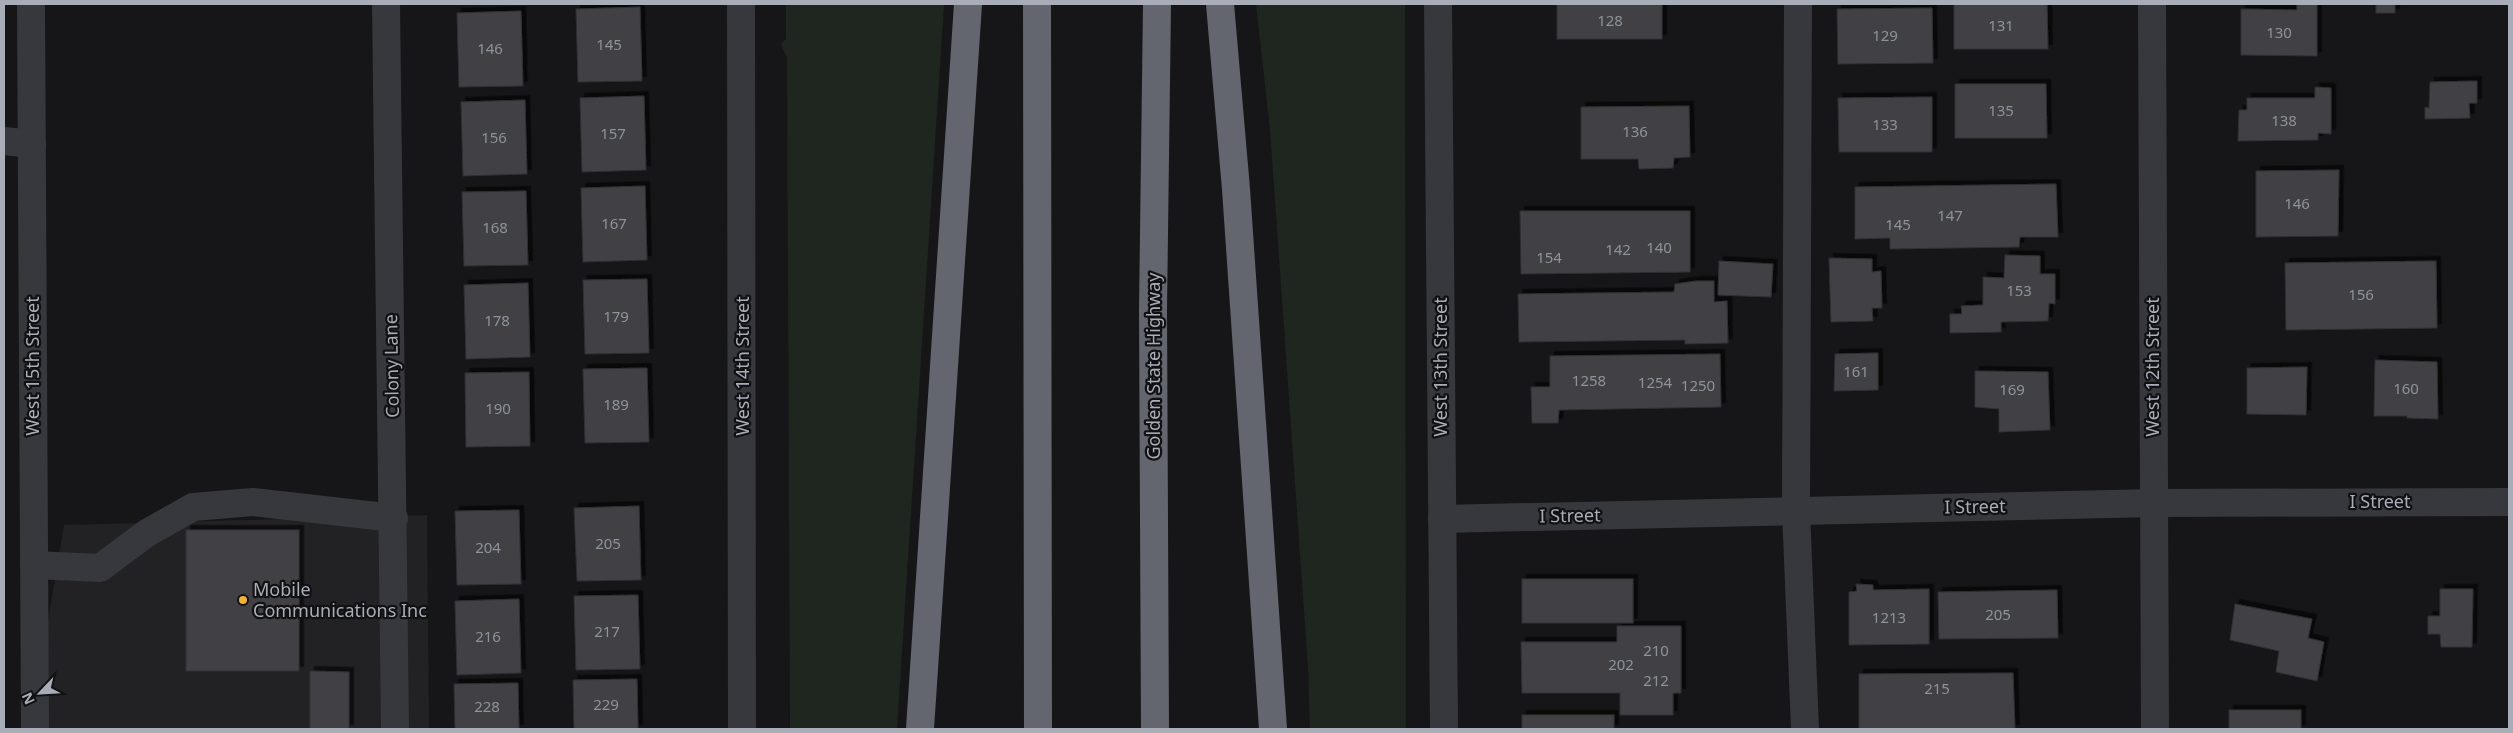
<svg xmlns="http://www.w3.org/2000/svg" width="2513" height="733" viewBox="0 0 2513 733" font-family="'Noto Sans',sans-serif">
	<defs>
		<filter id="shadow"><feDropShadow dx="4.5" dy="-4.5" stdDeviation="0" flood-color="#0009"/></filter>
	</defs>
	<rect width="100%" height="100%" fill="#161618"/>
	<polygon fill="#222225" points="427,515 429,729 30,729 64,525"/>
	<g fill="#1e261f">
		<polygon points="786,4 944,4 897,729 790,729 787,58 781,44 786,39"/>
		<polygon points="1256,4 1405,4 1406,729 1310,729 1308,667 1270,130"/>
	</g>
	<g fill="#404145" stroke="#303034" filter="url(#shadow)">
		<rect x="1557" y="4" width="105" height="35"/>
		<polygon points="1954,4 2047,4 2048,49 1954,49"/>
		<polygon points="2297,4 2317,4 2317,56 2241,55 2241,9 2297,10"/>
		<rect x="2376" y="4" width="19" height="9"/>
		<polygon points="640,7 642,81 578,82 576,9"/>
		<polygon points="1932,8 1933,63 1838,64 1837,9"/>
		<polygon points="521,11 523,86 459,87 457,13"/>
		<polygon points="2477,81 2477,103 2469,103 2470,118 2425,119 2425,107 2429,108 2430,82"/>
		<polygon points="1955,84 2046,84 2047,138 1955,138"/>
		<polygon points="2315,87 2331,88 2331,134 2318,133 2318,140 2238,141 2239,110 2247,110 2247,98 2315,98"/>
		<polygon points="644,96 646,170 582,172 580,98"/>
		<polygon points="1932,97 1932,152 1839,152 1838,98"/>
		<polygon points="525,100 527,174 463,176 461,102"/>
		<polygon points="1689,106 1690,157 1674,158 1673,168 1639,169 1638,159 1581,159 1581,107"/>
		<polygon points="2339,170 2338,236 2256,237 2256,171"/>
		<polygon points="2056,184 2058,237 2020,237 2019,247 1890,249 1890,238 1855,239 1855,187"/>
		<polygon points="645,186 647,260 583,262 581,188"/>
		<polygon points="526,191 528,265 464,266 462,192"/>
		<polygon points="1520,211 1690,211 1690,272 1521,274"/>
		<polygon points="2005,255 2040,256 2040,274 2055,274 2055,304 2049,303 2048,321 2001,322 2001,332 1950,333 1950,314 1962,314 1961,306 1983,305 1983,277 2004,278"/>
		<polygon points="1829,258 1872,259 1872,272 1881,271 1882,308 1872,308 1873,321 1831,322"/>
		<polygon points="1719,261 1773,264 1771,297 1718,295"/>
		<polygon points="2436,261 2437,328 2286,330 2285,263"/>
		<polygon points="647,279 649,353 585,354 583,280"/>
		<polygon points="1696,281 1714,281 1714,302 1727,301 1728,343 1685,344 1685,340 1519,342 1518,294 1674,292 1675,284"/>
		<polygon points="528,283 530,357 466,359 464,285"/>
		<polygon points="1878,353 1878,390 1834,391 1835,354"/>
		<polygon points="1720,354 1721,407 1559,410 1558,423 1532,423 1531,387 1550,387 1550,356"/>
		<polygon points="2375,360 2437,362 2438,419 2407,418 2407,416 2374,416"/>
		<polygon points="2307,367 2306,415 2247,414 2247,368"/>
		<polygon points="647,368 649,442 585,443 583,369"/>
		<polygon points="1975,371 2048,372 2050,430 1999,432 1999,409 1975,407"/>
		<polygon points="529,372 530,446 466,447 465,373"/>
		<polygon points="639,506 641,580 577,581 574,508"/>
		<polygon points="519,510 521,584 457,585 455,511"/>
		<rect x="186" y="530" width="113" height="141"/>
		<rect x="1522" y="579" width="111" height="44"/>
		<polygon points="1856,584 1873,585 1873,590 1929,589 1929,644 1849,645 1849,592 1857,591"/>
		<polygon points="2440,589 2473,589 2472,647 2441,647 2440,634 2428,634 2428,616 2440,616"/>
		<polygon points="2057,590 2058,638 1939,639 1938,592"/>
		<polygon points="638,595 640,669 576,670 574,596"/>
		<polygon points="519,599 521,673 457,675 455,601"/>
		<polygon points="2235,604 2312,619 2308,638 2324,642 2317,681 2276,672 2279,651 2230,640"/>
		<polygon points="1617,626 1681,626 1681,693 1673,693 1673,715 1620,715 1620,693 1522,693 1521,642 1617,642"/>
		<polygon points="310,671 349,672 349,729 310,729"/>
		<polygon points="2013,673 2015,729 1859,729 1859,674"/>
		<polygon points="637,679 638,729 574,729 573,680"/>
		<polygon points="518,683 519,729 455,729 454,684"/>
		<rect x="2229" y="710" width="72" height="19"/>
		<rect x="1522" y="715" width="92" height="14"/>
	</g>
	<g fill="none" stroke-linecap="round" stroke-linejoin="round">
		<g stroke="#37383d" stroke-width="28">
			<polyline points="31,4 35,729"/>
			<polyline points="386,4 395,729"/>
			<polyline points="741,4 742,729"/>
			<polyline points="1438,4 1444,729"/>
			<polyline points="1798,4 1796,511 1805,729"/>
			<polyline points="2152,4 2155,729"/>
			<polyline points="4,141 32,144"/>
			<polyline points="1442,519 2154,503 2509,502"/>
			<polyline points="34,565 100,568 147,533 193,507 253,502 394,518"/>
		</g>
		<g stroke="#63666e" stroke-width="28">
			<polyline points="1037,4 1038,729"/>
			<polyline points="1220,4 1236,189 1273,729"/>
			<polyline points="920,729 968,4"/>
			<polyline points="1155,729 1153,310 1157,4"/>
		</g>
	</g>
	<circle fill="#f2b134" stroke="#111113" stroke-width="2" cx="243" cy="600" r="5"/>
	<g text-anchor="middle" stroke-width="4.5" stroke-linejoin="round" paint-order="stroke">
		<g font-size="15" fill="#8e929b">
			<text x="1610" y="26">128</text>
			<text x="2001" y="31">131</text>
			<text x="2279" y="38">130</text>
			<text x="1885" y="41">129</text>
			<text x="609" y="50">145</text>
			<text x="490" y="54">146</text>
			<text x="2001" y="116">135</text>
			<text x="2284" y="126">138</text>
			<text x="1885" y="130">133</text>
			<text x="1635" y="137">136</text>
			<text x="613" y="139">157</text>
			<text x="494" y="143">156</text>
			<text x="2297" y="209">146</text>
			<text x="1950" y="221">147</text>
			<text x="614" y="229">167</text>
			<text x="1898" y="230">145</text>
			<text x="495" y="233">168</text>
			<text x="1659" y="253">140</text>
			<text x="1618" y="255">142</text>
			<text x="1549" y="263">154</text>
			<text x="2019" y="296">153</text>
			<text x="2361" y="300">156</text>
			<text x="616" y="322">179</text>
			<text x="497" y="326">178</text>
			<text x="1856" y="377">161</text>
			<text x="1589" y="386">1258</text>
			<text x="1655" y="388">1254</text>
			<text x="1698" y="391">1250</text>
			<text x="2406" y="394">160</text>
			<text x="2012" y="395">169</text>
			<text x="616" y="410">189</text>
			<text x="498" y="414">190</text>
			<text x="608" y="549">205</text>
			<text x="488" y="553">204</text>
			<text x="1998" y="620">205</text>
			<text x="1889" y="623">1213</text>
			<text x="607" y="637">217</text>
			<text x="488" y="642">216</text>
			<text x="1656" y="656">210</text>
			<text x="1621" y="670">202</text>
			<text x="1656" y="686">212</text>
			<text x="1937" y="694">215</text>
			<text x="606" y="710">229</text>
			<text x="487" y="712">228</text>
		</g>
		<g font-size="18" fill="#a8adb8" stroke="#111113">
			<text transform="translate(33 366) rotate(-90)" y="6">West 15th Street</text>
			<text transform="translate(392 366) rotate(-91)" y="6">Colony Lane</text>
			<text transform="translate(743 366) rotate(-90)" y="6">West 14th Street</text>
			<text transform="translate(1154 366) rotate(-90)" y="6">Golden State Highway</text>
			<text transform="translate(1441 367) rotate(-90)" y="6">West 13th Street</text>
			<text transform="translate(2153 367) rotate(-90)" y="6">West 12th Street</text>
			<text x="2380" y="508">I Street</text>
			<text transform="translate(1975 507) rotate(-1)" y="6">I Street</text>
			<text transform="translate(1570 516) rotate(-1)" y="6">I Street</text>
		</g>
		<g font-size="18" fill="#a8adb8" stroke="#111113" text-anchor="start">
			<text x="253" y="596">Mobile<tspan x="253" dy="21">Communications Inc</tspan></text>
		</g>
	</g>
	<rect width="2513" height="733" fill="none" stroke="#a8adb8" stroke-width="10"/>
	<g transform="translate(40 693) rotate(245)" stroke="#111113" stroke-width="4" paint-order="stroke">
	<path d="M0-4L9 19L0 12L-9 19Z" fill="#a8adb8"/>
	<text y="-8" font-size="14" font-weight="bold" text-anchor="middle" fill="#a8adb8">N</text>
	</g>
</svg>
